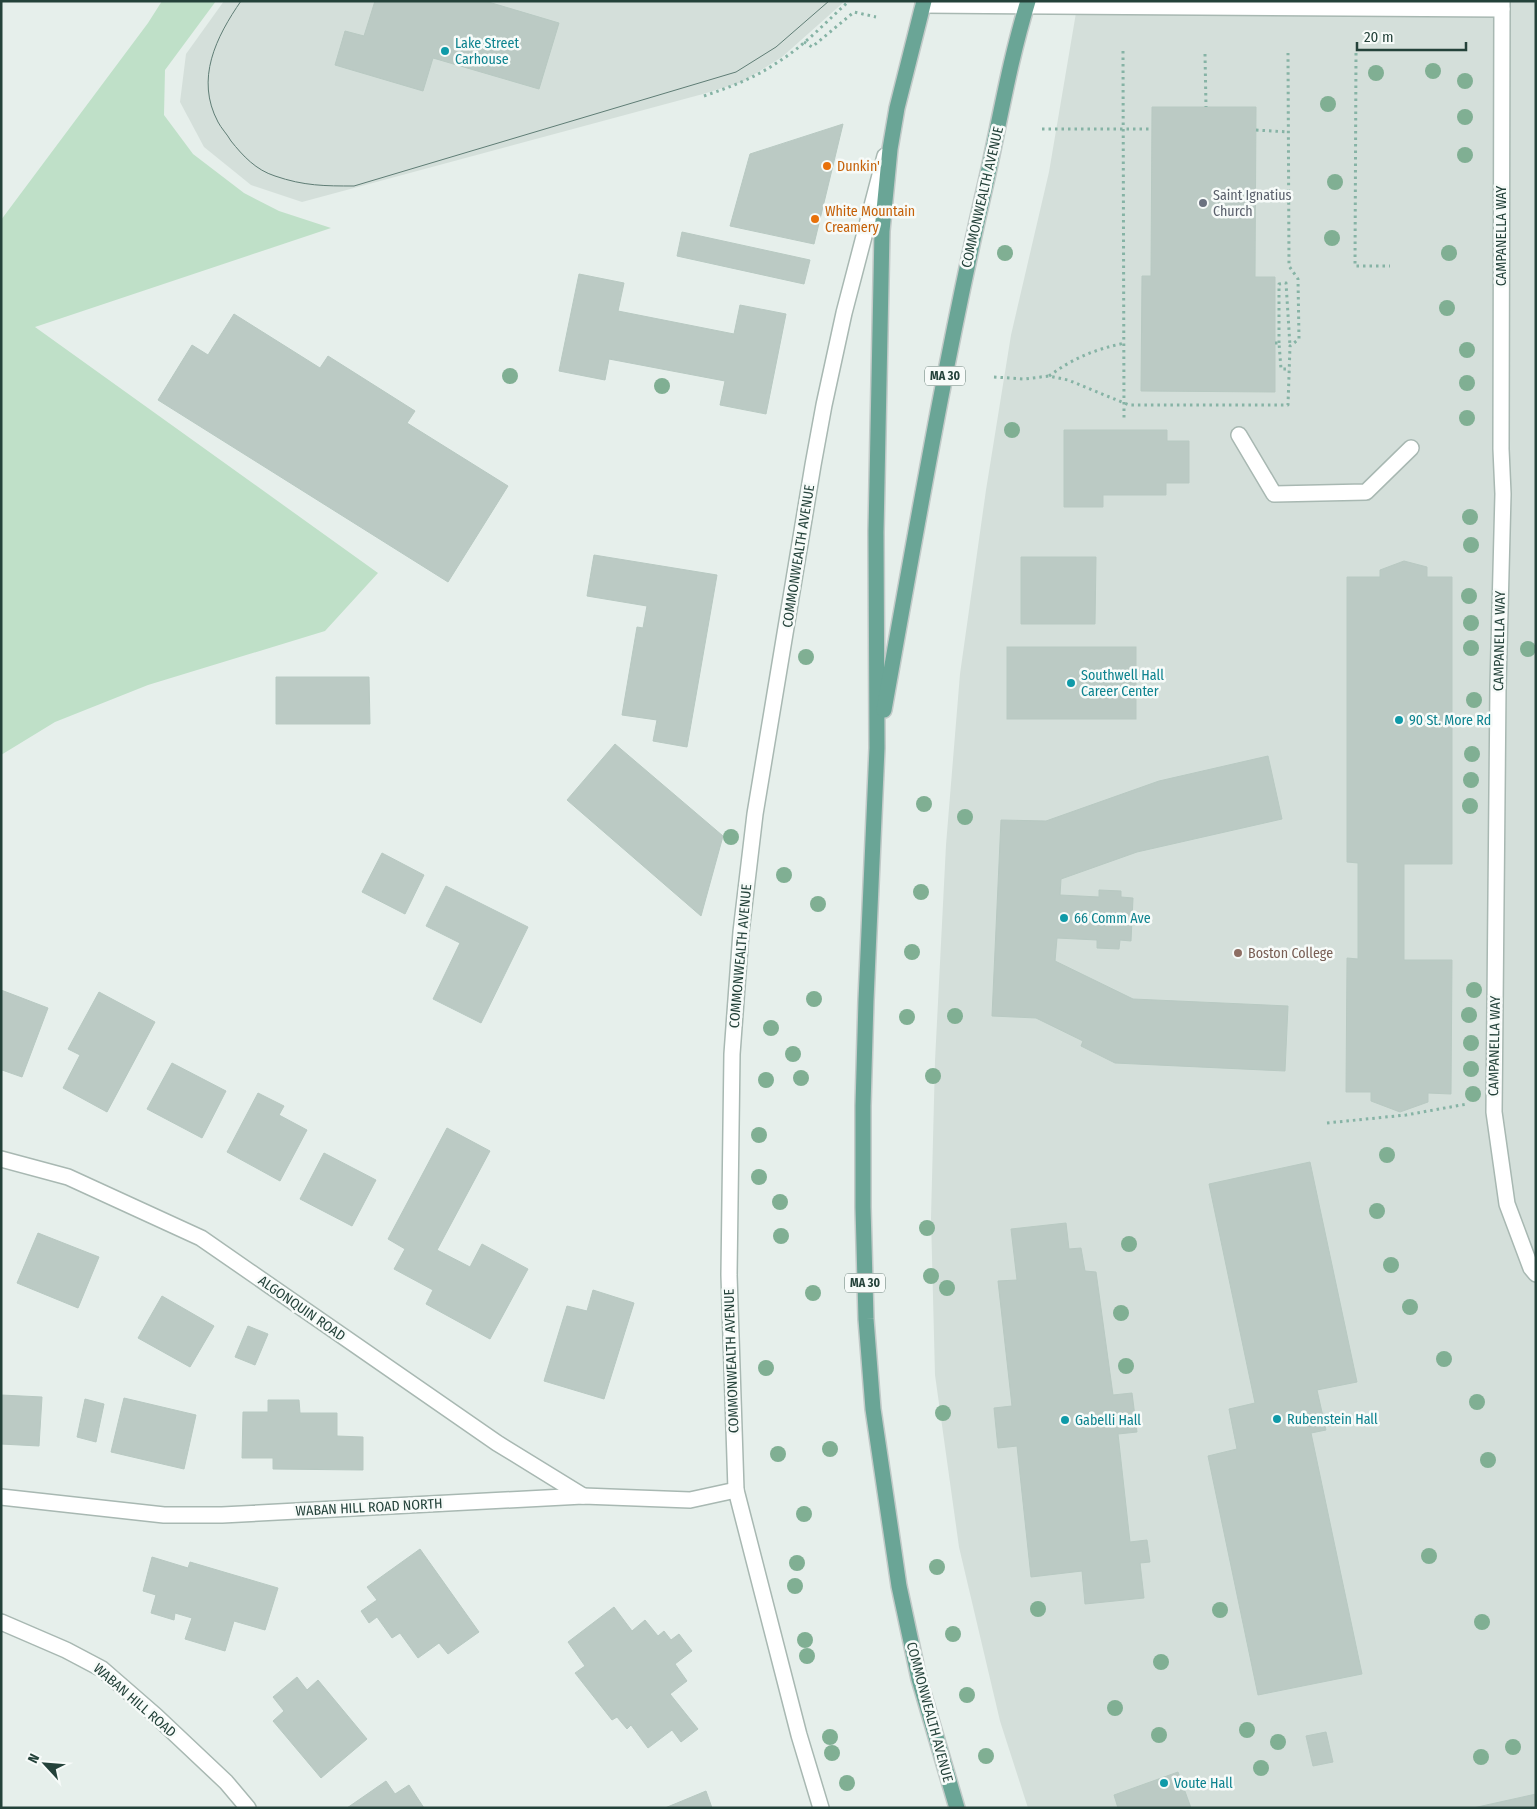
<svg xmlns="http://www.w3.org/2000/svg" width="1537" height="1809" viewBox="0 0 1537 1809" font-family="'Fira Sans Condensed',sans-serif">
	<rect width="100%" height="100%" fill="#e6efeb"/>
	<g fill="#d4dfda">
		<polygon points="224,1 845,1 782,57 742,82 703,94 302,202 251,185 204,147 180,102 186,54"/>
		<polygon points="1078,1 1536,1 1536,1808 1028,1808 1000,1721 959,1547 935,1375 931,1218 935,1061 946,845 960,674 986,490 1011,335 1049,172"/>
	</g>
	<polygon fill="#bfe0c8" points="162,1 216,1 165,70 164,115 193,154 244,193 279,211 331,228 35,327 378,573 325,631 148,685 55,722 1,755 1,220 148,23"/>
	<g fill="#bbcac4" stroke="#b8c9c2">
		<polygon points="375,1 485,1 559,23 539,89 433,58 423,91 335,65 345,31 364,36"/>
		<polygon points="1152,107 1256,107 1255,277 1275,277 1275,392 1141,391 1142,276 1151,276"/>
		<polygon points="843,124 814,244 730,226 750,154"/>
		<polygon points="682,232 810,260 804,284 677,256"/>
		<polygon points="579,274 624,283 618,311 734,334 740,305 786,314 766,414 720,405 725,381 609,359 605,380 559,371"/>
		<polygon points="234,314 320,368 328,356 415,411 407,423 508,486 448,582 158,400 192,345 208,355"/>
		<polygon points="1064,430 1167,430 1167,441 1189,441 1189,483 1166,483 1166,495 1103,495 1103,507 1064,507"/>
		<polygon points="594,555 717,575 687,747 653,741 657,720 622,715 637,627 643,628 647,606 587,596"/>
		<polygon points="1021,557 1096,557 1095,624 1021,624"/>
		<polygon points="1404,561 1427,567 1427,577 1452,577 1452,864 1404,864 1404,960 1452,960 1451,1094 1428,1093 1428,1102 1400,1112 1371,1101 1371,1092 1346,1092 1347,958 1358,959 1358,863 1347,862 1347,577 1380,577 1380,570"/>
		<rect x="1007" y="647" width="129" height="72"/>
		<polygon points="276,677 369,677 370,724 276,724"/>
		<polygon points="615,744 723,836 701,916 567,800"/>
		<polygon points="1268,756 1282,819 1137,852 1061,879 1060,895 1099,897 1099,890 1121,891 1121,897 1133,898 1131,941 1120,940 1119,949 1097,948 1097,940 1057,938 1055,961 1133,999 1288,1006 1285,1071 1115,1063 1081,1046 1083,1041 1036,1018 992,1016 1001,820 1046,821 1159,781"/>
		<polygon points="382,853 424,875 405,914 362,892"/>
		<polygon points="446,886 528,927 481,1023 433,999 460,943 426,926"/>
		<polygon points="1,990 48,1008 22,1077 2,1070 1,1072"/>
		<polygon points="99,992 155,1022 107,1112 63,1088 80,1055 68,1049"/>
		<polygon points="172,1063 226,1091 202,1138 147,1109"/>
		<polygon points="258,1093 284,1106 279,1115 307,1130 280,1181 227,1152"/>
		<polygon points="447,1128 490,1151 437,1250 470,1267 482,1244 528,1269 490,1339 426,1304 433,1290 394,1269 405,1249 388,1239"/>
		<polygon points="324,1153 376,1180 352,1226 300,1199"/>
		<polygon points="1310,1162 1357,1382 1317,1390 1326,1430 1311,1433 1362,1674 1258,1695 1208,1456 1237,1449 1229,1409 1255,1403 1209,1184"/>
		<polygon points="1066,1223 1069,1249 1081,1248 1085,1271 1096,1272 1113,1395 1132,1393 1137,1432 1118,1434 1130,1542 1147,1540 1150,1562 1140,1563 1144,1598 1085,1604 1082,1571 1031,1577 1017,1446 998,1448 994,1408 1012,1406 998,1281 1017,1280 1011,1229"/>
		<polygon points="38,1233 99,1257 78,1308 17,1283"/>
		<polygon points="593,1290 634,1303 604,1399 544,1381 567,1306 587,1311"/>
		<polygon points="162,1296 214,1326 190,1367 138,1338"/>
		<polygon points="248,1326 268,1334 255,1365 235,1357"/>
		<polygon points="1,1395 42,1397 39,1446 1,1444"/>
		<polygon points="124,1398 196,1415 184,1469 111,1452"/>
		<polygon points="85,1399 104,1404 96,1442 77,1437"/>
		<polygon points="268,1400 299,1400 300,1413 337,1413 337,1436 363,1437 363,1470 273,1469 273,1458 242,1458 243,1412 268,1412"/>
		<polygon points="420,1549 479,1632 448,1654 439,1643 418,1658 400,1633 392,1638 377,1617 369,1623 361,1611 377,1600 367,1587"/>
		<polygon points="152,1557 188,1568 190,1562 278,1588 265,1630 234,1621 225,1651 185,1639 192,1618 175,1613 174,1620 151,1613 156,1595 143,1591"/>
		<polygon points="614,1607 632,1631 645,1620 658,1636 664,1631 671,1640 679,1634 692,1651 675,1664 687,1681 670,1694 698,1729 681,1742 672,1730 648,1748 631,1725 627,1729 617,1717 612,1720 575,1673 585,1666 568,1642"/>
		<polygon points="297,1677 307,1690 318,1680 367,1739 321,1778 273,1721 284,1711 273,1697"/>
		<polygon points="1326,1732 1333,1762 1313,1766 1306,1736"/>
		<polygon points="1178,1772 1191,1808 1118,1808 1114,1795"/>
		<polygon points="386,1781 395,1794 409,1785 424,1808 347,1808"/>
		<polygon points="706,1791 712,1808 665,1808"/>
		<polygon points="1536,1794 1536,1808 1473,1808"/>
	</g>
	<g fill="none" stroke-linecap="round" stroke-linejoin="round">
		<g stroke="#a8b8b2" stroke-width="18">
			<polyline id="service" points="1239,435 1274,494 1366,492 1411,448"/>
		</g>
		<g stroke="#a8b8b2" stroke-width="18">
			<g id="minor">
				<polyline points="1502,1 1501,449 1503,494 1498,687 1494,1112 1507,1204 1531,1268 1536,1274"/>
				<polyline points="923,5 1502,9"/>
				<polyline points="1,1159 68,1177 201,1238 497,1443 583,1496"/>
				<polyline points="1,1497 164,1515 222,1515 583,1496 690,1500 736,1490"/>
				<polyline points="1,1622 66,1650 102,1669 156,1716 226,1782 248,1808"/>
				<polyline points="821,1808 799,1735 736,1490 729,1275 732,1054 741,932 755,814 813,465 824,405 844,313 885,156"/>
			</g>
		</g>
		<g stroke="#c2cac8" stroke-width="18">
			<g id="primary">
				<polyline points="924,1 897,108 890,149 882,231 876,532 877,748 866,1000 863,1106 863,1207 866,1319 873,1409 899,1586 919,1679 957,1808"/>
				<path d="M884,710C916,532 946,354 987,178C1000,119 1010,59 1028,1"/>
			</g>
		</g>
		<g stroke="#86b3a5" stroke-width="3" stroke-dasharray="2.5 4" stroke-linecap="butt">
			<polyline points="804,42 812,47 854,12 876,17"/>
			<polyline points="1123,51 1124,419"/>
			<polyline points="1356,53 1355,266 1390,266"/>
			<polyline points="1205,54 1206,107"/>
			<path d="M704,96C730,87 755,78 778,62C804,46 826,22 849,1"/>
			<polyline points="1042,129 1152,129"/>
			<polyline points="1256,130 1288,132"/>
			<polyline points="1275,343 1279,343 1281,369 1290,369"/>
			<polyline points="1279,343 1279,284 1286,283 1290,346"/>
			<path d="M1049,376C1073,358 1096,349 1125,343"/>
			<polyline points="994,377 1024,379 1049,376 1068,380 1129,405 1288,405 1290,346 1299,339 1298,279 1289,266 1288,53"/>
			<polyline points="1327,1123 1406,1115 1467,1104"/>
		</g>
		<use href="#service" stroke="#fff" stroke-width="15"/>
		<use href="#minor" stroke="#fff" stroke-width="15"/>
		<use href="#primary" stroke="#6aa596" stroke-width="15"/>
		<path stroke="#5f7d75" stroke-width="1" d="M241,1C216,37 195,79 218,122C221,128 227,134 231,141C243,156 256,170 275,176C304,186 325,186 354,186L736,72L776,47L829,1"/>
	</g>
	<g fill="#80af93">
		<circle cx="1433" cy="71" r="8"/>
		<circle cx="1376" cy="73" r="8"/>
		<circle cx="1465" cy="81" r="8"/>
		<circle cx="1328" cy="104" r="8"/>
		<circle cx="1465" cy="117" r="8"/>
		<circle cx="1465" cy="155" r="8"/>
		<circle cx="1335" cy="182" r="8"/>
		<circle cx="1332" cy="238" r="8"/>
		<circle cx="1005" cy="253" r="8"/>
		<circle cx="1449" cy="253" r="8"/>
		<circle cx="1447" cy="308" r="8"/>
		<circle cx="1467" cy="350" r="8"/>
		<circle cx="510" cy="376" r="8"/>
		<circle cx="1467" cy="383" r="8"/>
		<circle cx="662" cy="386" r="8"/>
		<circle cx="1467" cy="418" r="8"/>
		<circle cx="1012" cy="430" r="8"/>
		<circle cx="1470" cy="517" r="8"/>
		<circle cx="1471" cy="545" r="8"/>
		<circle cx="1469" cy="596" r="8"/>
		<circle cx="1471" cy="623" r="8"/>
		<circle cx="1471" cy="648" r="8"/>
		<circle cx="1528" cy="649" r="8"/>
		<circle cx="806" cy="657" r="8"/>
		<circle cx="1474" cy="700" r="8"/>
		<circle cx="1472" cy="754" r="8"/>
		<circle cx="1471" cy="780" r="8"/>
		<circle cx="924" cy="804" r="8"/>
		<circle cx="1470" cy="806" r="8"/>
		<circle cx="965" cy="817" r="8"/>
		<circle cx="731" cy="837" r="8"/>
		<circle cx="784" cy="875" r="8"/>
		<circle cx="921" cy="892" r="8"/>
		<circle cx="818" cy="904" r="8"/>
		<circle cx="912" cy="952" r="8"/>
		<circle cx="1474" cy="990" r="8"/>
		<circle cx="814" cy="999" r="8"/>
		<circle cx="1469" cy="1015" r="8"/>
		<circle cx="955" cy="1016" r="8"/>
		<circle cx="907" cy="1017" r="8"/>
		<circle cx="771" cy="1028" r="8"/>
		<circle cx="1471" cy="1043" r="8"/>
		<circle cx="793" cy="1054" r="8"/>
		<circle cx="1471" cy="1069" r="8"/>
		<circle cx="933" cy="1076" r="8"/>
		<circle cx="801" cy="1078" r="8"/>
		<circle cx="766" cy="1080" r="8"/>
		<circle cx="1473" cy="1094" r="8"/>
		<circle cx="759" cy="1135" r="8"/>
		<circle cx="1387" cy="1155" r="8"/>
		<circle cx="759" cy="1177" r="8"/>
		<circle cx="780" cy="1202" r="8"/>
		<circle cx="1377" cy="1211" r="8"/>
		<circle cx="927" cy="1228" r="8"/>
		<circle cx="781" cy="1236" r="8"/>
		<circle cx="1129" cy="1244" r="8"/>
		<circle cx="1391" cy="1265" r="8"/>
		<circle cx="931" cy="1276" r="8"/>
		<circle cx="947" cy="1288" r="8"/>
		<circle cx="813" cy="1293" r="8"/>
		<circle cx="1410" cy="1307" r="8"/>
		<circle cx="1121" cy="1313" r="8"/>
		<circle cx="1444" cy="1359" r="8"/>
		<circle cx="1126" cy="1366" r="8"/>
		<circle cx="766" cy="1368" r="8"/>
		<circle cx="1477" cy="1402" r="8"/>
		<circle cx="943" cy="1413" r="8"/>
		<circle cx="830" cy="1449" r="8"/>
		<circle cx="778" cy="1454" r="8"/>
		<circle cx="1488" cy="1460" r="8"/>
		<circle cx="804" cy="1514" r="8"/>
		<circle cx="1429" cy="1556" r="8"/>
		<circle cx="797" cy="1563" r="8"/>
		<circle cx="937" cy="1567" r="8"/>
		<circle cx="795" cy="1586" r="8"/>
		<circle cx="1038" cy="1609" r="8"/>
		<circle cx="1220" cy="1610" r="8"/>
		<circle cx="1482" cy="1622" r="8"/>
		<circle cx="953" cy="1634" r="8"/>
		<circle cx="805" cy="1640" r="8"/>
		<circle cx="807" cy="1656" r="8"/>
		<circle cx="1161" cy="1662" r="8"/>
		<circle cx="967" cy="1695" r="8"/>
		<circle cx="1115" cy="1708" r="8"/>
		<circle cx="1247" cy="1730" r="8"/>
		<circle cx="1159" cy="1735" r="8"/>
		<circle cx="830" cy="1737" r="8"/>
		<circle cx="1278" cy="1742" r="8"/>
		<circle cx="1513" cy="1747" r="8"/>
		<circle cx="832" cy="1753" r="8"/>
		<circle cx="986" cy="1756" r="8"/>
		<circle cx="1481" cy="1757" r="8"/>
		<circle cx="1261" cy="1768" r="8"/>
		<circle cx="847" cy="1783" r="8"/>
	</g>
	<g fill="#0f9aa8" stroke="#f7fbf9" stroke-width="2">
		<circle cx="445" cy="51" r="5"/>
		<circle cx="1071" cy="683" r="5"/>
		<circle cx="1399" cy="720" r="5"/>
		<circle cx="1064" cy="918" r="5"/>
		<circle cx="1277" cy="1419" r="5"/>
		<circle cx="1065" cy="1420" r="5"/>
		<circle cx="1164" cy="1783" r="5"/>
	</g>
	<g fill="#e8710a" stroke="#f7fbf9" stroke-width="2">
		<circle cx="827" cy="166" r="5"/>
		<circle cx="815" cy="219" r="5"/>
	</g>
	<circle fill="#6b7280" stroke="#f7fbf9" stroke-width="2" cx="1203" cy="203" r="5"/>
	<circle fill="#8d6e63" stroke="#f7fbf9" stroke-width="2" cx="1238" cy="953" r="5"/>
	<g text-anchor="middle" stroke-width="5" stroke-linejoin="round" paint-order="stroke">
		<g fill="#f7fbf9" stroke="#637a73" stroke-width="1">
			<rect x="925" y="366.5" width="40" height="19" rx="4"/>
			<rect x="845" y="1273.5" width="40" height="19" rx="4"/>
		</g>
		<g font-size="12" font-weight="bold" fill="#24423a">
			<text x="945" y="380">MA 30</text>
			<text x="865" y="1287">MA 30</text>
		</g>
		<g font-size="14" fill="#0d838f" stroke="#f7fbf9" text-anchor="start">
			<text x="455" y="48">Lake Street<tspan x="455" dy="16">Carhouse</tspan></text>
			<text x="1081" y="680">Southwell Hall<tspan x="1081" dy="16">Career Center</tspan></text>
			<text x="1409" y="725">90 St. More Rd</text>
			<text x="1074" y="923">66 Comm Ave</text>
			<text x="1287" y="1424">Rubenstein Hall</text>
			<text x="1075" y="1425">Gabelli Hall</text>
			<text x="1174" y="1788">Voute Hall</text>
		</g>
		<g font-size="14" fill="#c56008" stroke="#f7fbf9" text-anchor="start">
			<text x="837" y="171">Dunkin'</text>
			<text x="825" y="216">White Mountain<tspan x="825" dy="16">Creamery</tspan></text>
		</g>
		<g font-size="14" fill="#5b616d" stroke="#f7fbf9" text-anchor="start">
			<text x="1213" y="200">Saint Ignatius<tspan x="1213" dy="16">Church</tspan></text>
		</g>
		<g font-size="14" fill="#24423a" stroke="#f7fbf9">
			<text transform="translate(982 197) rotate(-77)" y="5">COMMONWEALTH AVENUE</text>
			<text transform="translate(1501 236) rotate(-90)" y="5">CAMPANELLA WAY</text>
			<text transform="translate(798 556) rotate(-81)" y="5">COMMONWEALTH AVENUE</text>
			<text transform="translate(1499 641) rotate(-89)" y="5">CAMPANELLA WAY</text>
			<text transform="translate(740 956) rotate(-85)" y="5">COMMONWEALTH AVENUE</text>
			<text transform="translate(1494 1046) rotate(-89)" y="5">CAMPANELLA WAY</text>
			<text transform="translate(302 1308) rotate(35)" y="5">ALGONQUIN ROAD</text>
			<text transform="translate(731 1361) rotate(-92)" y="5">COMMONWEALTH AVENUE</text>
			<text transform="translate(369 1507) rotate(-3)" y="5">WABAN HILL ROAD NORTH</text>
			<text transform="translate(135 1700) rotate(41)" y="5">WABAN HILL ROAD</text>
			<text transform="translate(930 1712) rotate(75)" y="5">COMMONWEALTH AVENUE</text>
		</g>
		<g font-size="14" fill="#785e54" stroke="#f7fbf9" text-anchor="start">
			<text x="1248" y="958">Boston College</text>
		</g>
	</g>
	<rect width="1537" height="1809" fill="none" stroke="#24423a" stroke-width="5"/>
	<g transform="translate(45 1764) rotate(296)" stroke="#f7fbf9" stroke-width="4" paint-order="stroke">
	<path d="M0-4L9 19L0 12L-9 19Z" fill="#24423a"/>
	<text y="-8" font-size="14" font-weight="bold" text-anchor="middle" fill="#24423a">N</text>
	</g>
	<path d="M1357 42v8h109v-8" fill="none" stroke="#24423a" stroke-width="2.5"/>
	<text x="1364" y="42" font-size="15" fill="#24423a" stroke="#f7fbf9" stroke-width="4" paint-order="stroke">20 m</text>
</svg>
